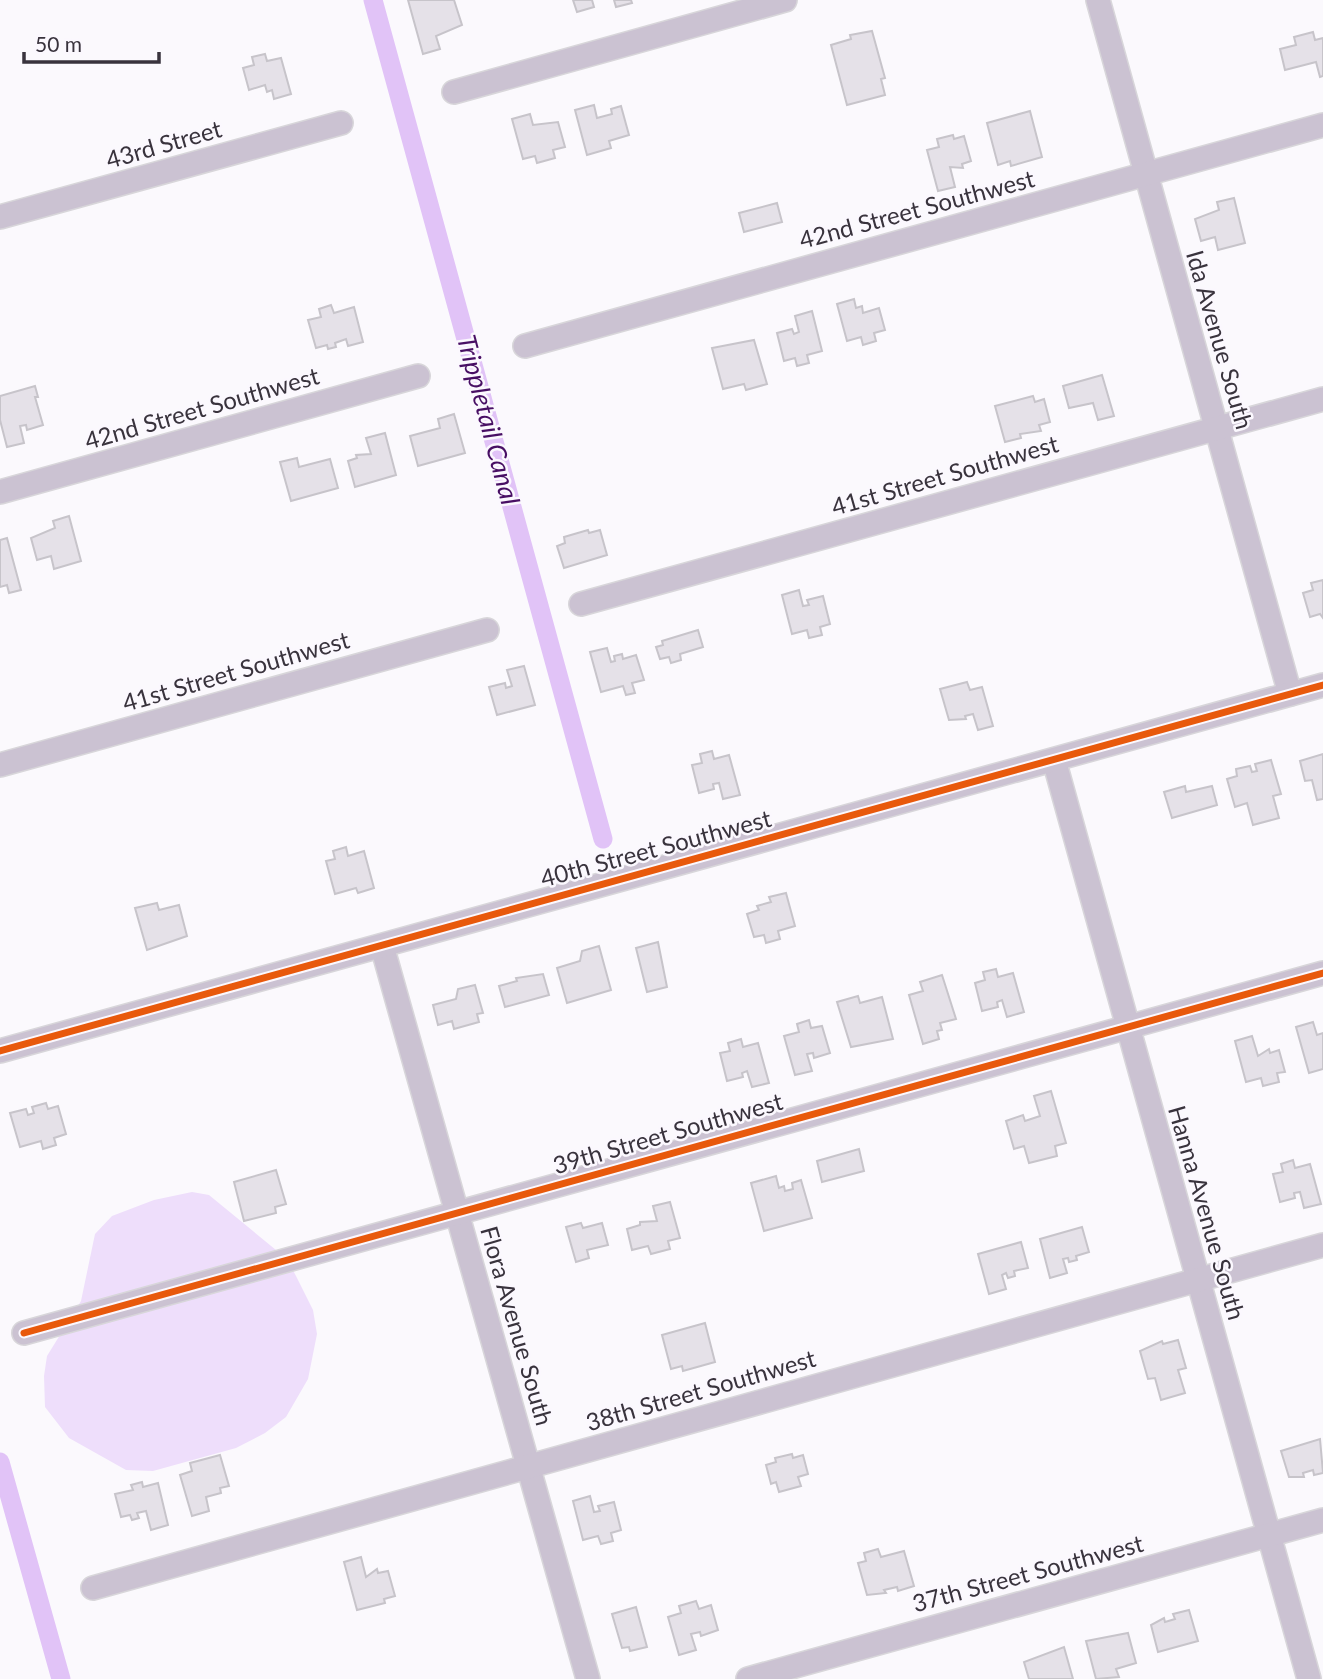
<svg xmlns="http://www.w3.org/2000/svg" width="1323" height="1679" viewBox="0 0 1323 1679" font-family="Lato,sans-serif">
	<rect width="100%" height="100%" fill="#fbf9fd"/>
	<polygon fill="#eedefb" points="192,1192 209,1195 287,1259 296,1276 313,1310 317,1334 308,1379 286,1417 265,1433 236,1448 153,1471 126,1470 69,1438 45,1407 44,1376 47,1356 81,1301 95,1234 112,1216 154,1200"/>
	<g fill="none" stroke-linecap="round" stroke-linejoin="round">
		<g stroke="#e1c3f7" stroke-width="19">
			<polyline points="373,0 603,839"/>
			<polyline points="0,1462 61,1679"/>
		</g>
	</g>
	<g fill="#e5e1e8" stroke="#c7c4ca" stroke-width="2">
		<polygon points="408,0 454,0 462,25 436,36 440,49 423,54"/>
		<polygon points="573,0 592,0 594,7 577,12"/>
		<polygon points="614,0 631,0 632,3 616,7"/>
		<polygon points="872,31 885,78 881,79 885,95 847,105 831,45 851,39 850,35"/>
		<polygon points="1313,32 1315,40 1323,38 1323,76 1320,77 1316,62 1285,70 1280,49 1296,45 1294,37"/>
		<polygon points="265,54 267,61 281,58 291,94 274,99 272,90 267,92 265,85 249,90 243,68 254,65 252,57"/>
		<polygon points="594,105 597,118 612,114 611,109 621,106 629,135 609,141 611,148 587,155 575,110"/>
		<polygon points="1030,111 1042,157 1011,166 1010,161 998,165 987,123"/>
		<polygon points="530,114 533,125 558,122 565,147 553,150 555,158 537,163 535,156 523,159 512,119"/>
		<polygon points="953,135 954,139 964,136 971,161 962,164 963,168 950,167 955,187 938,191 927,150 939,147 937,139"/>
		<polygon points="1234,198 1245,243 1218,250 1215,237 1201,241 1195,219 1219,210 1217,202"/>
		<polygon points="777,203 782,222 744,232 739,213"/>
		<polygon points="854,299 856,308 862,306 863,313 879,308 885,330 874,333 876,341 863,345 861,337 847,341 837,304"/>
		<polygon points="331,305 334,313 354,307 363,342 348,346 346,339 335,343 336,347 328,349 327,345 316,348 308,320 321,317 319,309"/>
		<polygon points="812,311 822,351 807,355 809,363 797,366 795,358 784,361 777,333 792,329 794,334 799,332 795,316"/>
		<polygon points="754,340 767,384 746,390 744,384 723,389 712,348"/>
		<polygon points="1102,375 1114,416 1098,420 1093,403 1069,408 1063,386"/>
		<polygon points="35,386 38,397 35,397 43,425 27,430 26,425 20,426 24,443 7,447 0,420 0,396"/>
		<polygon points="1033,396 1035,402 1044,399 1050,422 1039,425 1041,431 1020,434 1021,438 1005,442 995,406"/>
		<polygon points="454,414 465,453 418,466 410,436 440,428 438,419"/>
		<polygon points="385,433 396,475 355,487 348,461 357,458 356,455 371,454 366,438"/>
		<polygon points="297,458 299,467 330,459 338,488 291,501 280,462"/>
		<polygon points="69,516 81,561 54,569 51,556 37,560 31,538 55,528 53,521"/>
		<polygon points="588,530 589,533 600,530 607,555 564,568 557,546 565,543 564,537"/>
		<polygon points="7,538 21,590 9,593 7,585 0,587 0,540"/>
		<polygon points="1323,580 1323,618 1320,614 1310,617 1303,593 1313,590 1311,583"/>
		<polygon points="799,590 803,606 809,605 807,600 823,596 830,624 820,627 822,635 809,638 807,630 792,634 782,595"/>
		<polygon points="698,630 703,647 680,654 681,660 671,663 669,657 660,659 656,647 663,645 662,641"/>
		<polygon points="607,648 611,662 615,661 614,656 622,654 623,659 636,655 644,680 632,683 635,693 626,695 623,686 601,692 590,652"/>
		<polygon points="524,666 535,705 497,715 489,687 505,683 506,688 512,686 507,670"/>
		<polygon points="967,682 970,690 982,687 993,726 978,730 973,714 965,716 966,719 949,720 940,689"/>
		<polygon points="712,751 714,759 729,755 740,795 723,799 719,783 713,784 714,789 699,793 692,765 702,763 700,754"/>
		<polygon points="1323,754 1323,799 1317,800 1312,780 1305,781 1300,761"/>
		<polygon points="1271,760 1281,794 1273,796 1279,818 1253,825 1247,803 1235,807 1227,779 1237,776 1236,769 1250,766 1252,772 1257,771 1255,764"/>
		<polygon points="1185,786 1186,792 1212,786 1217,805 1172,818 1164,792"/>
		<polygon points="346,847 348,856 364,851 374,888 358,893 356,888 335,894 326,861 335,859 333,851"/>
		<polygon points="786,893 795,926 778,931 780,939 766,943 764,935 754,937 747,914 759,910 757,906 771,902 769,897"/>
		<polygon points="157,903 159,910 179,905 187,936 147,950 135,908"/>
		<polygon points="658,942 667,987 647,992 636,948"/>
		<polygon points="599,946 611,990 567,1003 557,968 580,961 582,951"/>
		<polygon points="996,969 998,977 1013,973 1024,1012 1007,1017 1002,1000 997,1002 998,1007 982,1011 975,983 985,980 983,972"/>
		<polygon points="543,974 549,995 505,1007 499,986 517,981 516,978"/>
		<polygon points="942,975 956,1019 940,1023 942,1030 937,1031 939,1039 923,1044 909,995 923,991 920,982"/>
		<polygon points="475,985 483,1013 477,1014 479,1022 454,1029 452,1021 438,1025 433,1005 456,999 458,989"/>
		<polygon points="858,996 860,1003 882,997 893,1039 851,1047 837,1002"/>
		<polygon points="809,1020 811,1028 822,1026 830,1053 814,1058 813,1053 807,1054 812,1071 795,1075 784,1036 799,1032 797,1024"/>
		<polygon points="1313,1022 1317,1035 1323,1033 1323,1069 1309,1073 1296,1027"/>
		<polygon points="1252,1036 1258,1056 1269,1049 1270,1053 1279,1050 1285,1072 1277,1073 1279,1082 1263,1086 1261,1078 1246,1082 1235,1041"/>
		<polygon points="741,1039 743,1047 758,1043 769,1083 752,1087 747,1071 742,1073 743,1077 727,1081 720,1053 730,1051 728,1043"/>
		<polygon points="1051,1091 1066,1143 1055,1146 1057,1156 1029,1163 1024,1146 1014,1149 1006,1121 1023,1115 1025,1121 1040,1116 1034,1096"/>
		<polygon points="46,1103 48,1109 58,1106 66,1134 54,1138 56,1145 43,1149 41,1141 20,1147 10,1113 26,1109 28,1115 34,1113 32,1107"/>
		<polygon points="859,1149 864,1171 822,1182 817,1161"/>
		<polygon points="1293,1160 1295,1168 1310,1164 1321,1204 1304,1208 1300,1192 1294,1193 1295,1198 1280,1202 1273,1174 1283,1172 1281,1164"/>
		<polygon points="276,1170 286,1204 275,1207 276,1213 244,1221 234,1182"/>
		<polygon points="776,1176 779,1188 784,1186 785,1191 793,1189 792,1183 801,1180 812,1218 764,1231 751,1183"/>
		<polygon points="670,1202 680,1238 668,1241 670,1249 651,1254 648,1246 632,1250 627,1229 640,1225 640,1222 657,1221 653,1206"/>
		<polygon points="581,1223 583,1228 602,1223 608,1245 587,1250 589,1258 576,1262 566,1227"/>
		<polygon points="1082,1227 1089,1252 1076,1256 1077,1260 1069,1262 1068,1258 1063,1259 1067,1273 1050,1278 1040,1239"/>
		<polygon points="1021,1242 1028,1268 1014,1271 1015,1276 1008,1278 1006,1273 1002,1275 1006,1289 989,1294 978,1254"/>
		<polygon points="705,1323 715,1362 683,1371 682,1366 671,1369 662,1335"/>
		<polygon points="1178,1340 1186,1368 1178,1370 1185,1393 1161,1400 1155,1378 1148,1379 1140,1351 1162,1341 1163,1344"/>
		<polygon points="1320,1439 1323,1473 1314,1475 1313,1470 1303,1473 1304,1477 1289,1477 1281,1451"/>
		<polygon points="792,1454 793,1458 803,1455 808,1474 798,1477 801,1486 779,1492 776,1482 771,1484 766,1465 776,1462 775,1458"/>
		<polygon points="220,1455 229,1486 220,1488 221,1493 206,1497 209,1511 192,1516 180,1475 192,1471 190,1463"/>
		<polygon points="142,1482 143,1487 158,1483 168,1525 151,1530 146,1511 137,1513 139,1518 132,1520 130,1515 121,1517 115,1494 133,1490 131,1485"/>
		<polygon points="590,1496 594,1512 600,1511 598,1506 614,1502 621,1530 611,1533 613,1541 601,1544 598,1536 583,1540 573,1501"/>
		<polygon points="878,1549 881,1557 904,1551 914,1586 898,1591 897,1587 884,1590 886,1593 867,1595 858,1563 866,1561 864,1553"/>
		<polygon points="361,1557 366,1577 377,1569 378,1573 388,1571 395,1596 384,1599 385,1603 357,1610 344,1562"/>
		<polygon points="696,1601 699,1609 711,1605 718,1630 701,1636 700,1632 691,1634 696,1650 679,1655 668,1617 681,1613 679,1606"/>
		<polygon points="636,1607 647,1647 630,1651 629,1647 622,1648 612,1614"/>
		<polygon points="1189,1610 1198,1641 1158,1652 1151,1625 1164,1618 1165,1622 1175,1619 1173,1614"/>
		<polygon points="1128,1633 1136,1663 1116,1669 1119,1677 1096,1679 1086,1641"/>
		<polygon points="1064,1647 1073,1679 1029,1679 1024,1662"/>
	</g>
	<g fill="none" stroke-linecap="round" stroke-linejoin="round">
		<g stroke="#d8d6da" stroke-width="26">
			<g id="minor">
				<polyline points="1098,0 1290,694"/>
				<polyline points="454,92 785,0"/>
				<polyline points="0,217 341,123"/>
				<polyline points="525,346 1323,125"/>
				<polyline points="0,492 418,376"/>
				<polyline points="581,604 1323,399"/>
				<polyline points="1054,760 1309,1679"/>
				<polyline points="0,765 487,630"/>
				<polyline points="382,946 588,1679"/>
				<polyline points="0,1051 1323,685"/>
				<polyline points="24,1333 1323,973"/>
				<polyline points="93,1588 1323,1245"/>
				<polyline points="748,1679 1323,1520"/>
			</g>
		</g>
		<use href="#minor" stroke="#cbc2d2" stroke-width="23"/>
		<g stroke="#fbf8fe" stroke-width="11">
			<g id="cycleway">
				<polyline points="0,1051 1323,685"/>
				<polyline points="24,1333 1323,973"/>
			</g>
		</g>
		<use href="#cycleway" stroke="#e8590c" stroke-width="7"/>
	</g>
	<g text-anchor="middle" stroke-width="5" stroke-linejoin="round" paint-order="stroke">
		<g font-size="24" fill="#39333d" stroke="#fbf8fe">
			<text transform="translate(164 145) rotate(-16)" y="8">43rd Street</text>
			<text transform="translate(917 210) rotate(-15)" y="8">42nd Street Southwest</text>
			<text transform="translate(1219 340) rotate(74)" y="8">Ida Avenue South</text>
			<text transform="translate(202 409) rotate(-16)" y="8">42nd Street Southwest</text>
			<text transform="translate(945 476) rotate(-16)" y="8">41st Street Southwest</text>
			<text transform="translate(236 672) rotate(-16)" y="8">41st Street Southwest</text>
			<text transform="translate(656 849) rotate(-15)" y="8">40th Street Southwest</text>
			<text transform="translate(668 1134) rotate(-16)" y="8">39th Street Southwest</text>
			<text transform="translate(1206 1213) rotate(74)" y="8">Hanna Avenue South</text>
			<text transform="translate(516 1326) rotate(74)" y="8">Flora Avenue South</text>
			<text transform="translate(701 1391) rotate(-16)" y="8">38th Street Southwest</text>
			<text transform="translate(1028 1574) rotate(-15)" y="8">37th Street Southwest</text>
		</g>
		<g font-size="26" font-style="italic" fill="#480f64" stroke="#fbf8fe">
			<text transform="translate(488 420) rotate(75)" y="9">Trippletail Canal</text>
		</g>
	</g>
	<path d="M24 52v10h135v-10" fill="none" stroke="#39333d" stroke-width="3.5"/>
	<text x="35" y="52" font-size="21" fill="#39333d" stroke="#fbf8fe" stroke-width="5" paint-order="stroke">50 m</text>
</svg>
